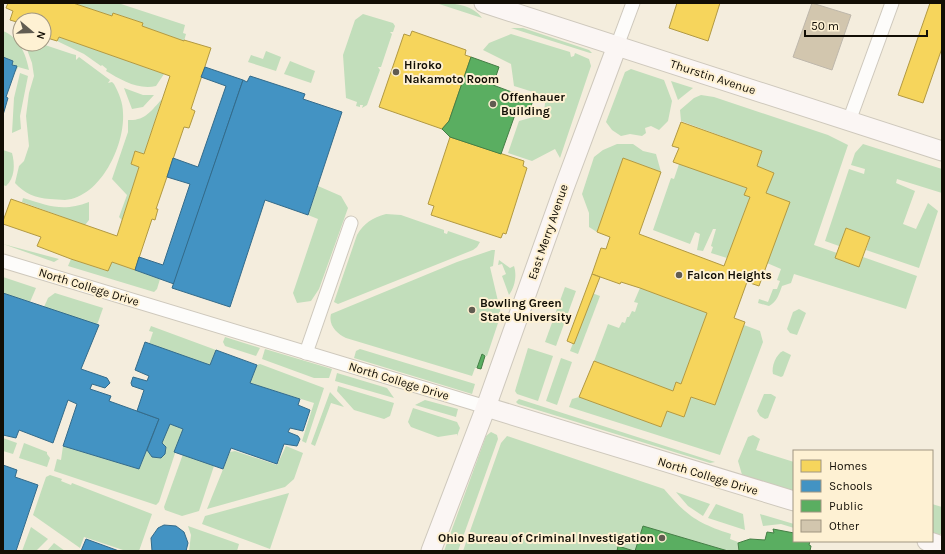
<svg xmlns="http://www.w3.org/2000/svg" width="945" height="554" viewBox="0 0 945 554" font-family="Karla,sans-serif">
	<rect width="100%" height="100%" fill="#f4eddd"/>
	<g fill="#c2debb">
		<polygon points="73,3 118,3 185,25 183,33 186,34 184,41 142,26 143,23 114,13 112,16"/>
		<path d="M436,3C452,3 472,4 482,18Z"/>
		<polygon points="363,14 393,23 395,26 393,32 390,32 392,34 381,67 378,67 380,70 367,105 362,108 363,105 360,105 360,107 356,106 357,102 346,98 343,55 355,20"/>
		<polygon points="511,28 523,28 589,50 592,53 590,53"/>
		<path d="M3,31C19,37 26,54 29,70L18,67L16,72L17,66L12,65L13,61L3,57Z"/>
		<polygon points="511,34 570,52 571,57 574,56 575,53 589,59 591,66 560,158 555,149 532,161 508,153 519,121 537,116 544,111 546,96 514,86 511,64 483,50 489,43"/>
		<path d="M59,37L164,74L156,86C138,90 121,80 106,71L107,69L102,65L101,66L84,54L57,41Z"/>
		<path d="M25,44H42L72,54L76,55V60L79,57L110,80L108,83L112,82L114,84C119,93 123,103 123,113C125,145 101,197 65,200C60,200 55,199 50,199C35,198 24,193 15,183L19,166L24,161L29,146L26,116L29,93L34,76L32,63Z"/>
		<polygon points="266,51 281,57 276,71 248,62 251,55 263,59"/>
		<polygon points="290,61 315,71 311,83 284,74"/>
		<polygon points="631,69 664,80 672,101 668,121 659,130 651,126 645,128 646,133 642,136 630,134 621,136 612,130 606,122 625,72"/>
		<polygon points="20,73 28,76 20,116 21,129 12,133 14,98"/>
		<polygon points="671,81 693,88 678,100"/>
		<polygon points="124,88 143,95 154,95 143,107 132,109"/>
		<path d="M701,95L714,97L828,135L848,145L814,245L837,253L835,258L859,267L863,257L917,276L906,309L794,274L791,283L782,286C779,294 777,302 769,306L758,303L759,299L768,302L773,289H777L780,281L777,280L781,269L767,263L766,193L774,173L757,166L762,151L681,121L680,110L694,98Z"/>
		<path d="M162,99L144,154L135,151L131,164L139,167L122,220L119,217L127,195L112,179L128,132V120C145,121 151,111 162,99Z"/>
		<polygon points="617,144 633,144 643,151 656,154 661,172 623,158 597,232 589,227 589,213 582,194 594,157 603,150"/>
		<polygon points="863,144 942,169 942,193 897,179 896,183 915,191 903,224 916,229 928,203 938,211 919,268 866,250 870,237 847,228 839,246 825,241 849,169 864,174 865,169 851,165 855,153"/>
		<path d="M3,150L12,153C15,164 15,178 6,186L3,185Z"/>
		<polygon points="679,164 747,188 744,195 750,197 727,258 711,253 713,247 711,246 716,229 713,229 703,251 697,250 700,234 695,232 690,244 653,230 671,178 674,179"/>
		<polygon points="318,186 341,196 348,208 319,289 311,301 297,303 293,293 318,219 308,215"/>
		<path d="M23,198C49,206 63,212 89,202V220L85,225L22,202Z"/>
		<path d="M386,214L401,215L444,230V233L447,234L448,231L480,242L477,247L473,250L338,304L334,302L357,235C364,223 372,218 386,214Z"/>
		<polygon points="3,244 59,259 54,262"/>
		<path d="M492,250H495L493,266L490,267L501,314L487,356L482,355L477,368H475L472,376L346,338C337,334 328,325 331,314L457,262Z"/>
		<polygon points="71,259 107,271 112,262 160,279 157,289 154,292 68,266"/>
		<path d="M499,260L510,268L514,266C517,275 515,287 509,295L502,276L506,274L502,264L498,265Z"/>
		<polygon points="3,277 36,288 30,302 3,293"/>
		<polygon points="565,287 576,291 556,346 545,342"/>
		<polygon points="640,288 707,313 681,384 676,382 673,391 594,361 608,324 619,328 622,322 625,323 627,317 629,317 632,311 635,312 638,303 634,302"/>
		<polygon points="55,293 103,308 97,325 44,307 48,298"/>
		<polygon points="592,293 600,296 578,354 570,351"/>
		<polygon points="799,309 806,313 797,335 790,333 787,329 793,312"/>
		<polygon points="744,325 760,331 763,342 720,455 569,407 572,399 579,397 661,427 667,411 684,417 691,397 715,405"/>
		<polygon points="151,326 216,350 210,365 149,344 153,332 149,331"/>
		<polygon points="225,337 260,348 256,356 225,346 223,342"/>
		<polygon points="528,348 553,356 538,401 517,394 515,391"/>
		<polygon points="265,349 332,369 329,378 314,378 262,359"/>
		<polygon points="360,349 475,384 472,394 354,358 356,351"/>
		<path d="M783,351L791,355L783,376L781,377L773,374C771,367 776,354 783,351Z"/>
		<polygon points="561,358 572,362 557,405 546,401"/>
		<polygon points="260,364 324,388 306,443 302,441 314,403 250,383 257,365"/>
		<polygon points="337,373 387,388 394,398 335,381"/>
		<polygon points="338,386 394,403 390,416 384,419 354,410 337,391"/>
		<polygon points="330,392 344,407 331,403 315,446 311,444"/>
		<polygon points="764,394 771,394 776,397 768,418 765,419 760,416 757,411"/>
		<polygon points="519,399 715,462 710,463 518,404 516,402"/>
		<polygon points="425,400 458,409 456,417 415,405"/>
		<polygon points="413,408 457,422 460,428 457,436 457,434 438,437 411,427 408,422"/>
		<polygon points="163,410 183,429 159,502 156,505 54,471 57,459 61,460 63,446 139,469"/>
		<polygon points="491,432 497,435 498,439 458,551 444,551 486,436"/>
		<polygon points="753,435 760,439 756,450 794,462 794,494 743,478 738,461 748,437"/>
		<path d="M507,436L664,489C687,516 697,523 731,534L730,539L738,542L739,551H728L643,526L635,551L618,546L617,551H463L501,443Z"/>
		<polygon points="3,438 17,443 13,454 3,451"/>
		<polygon points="24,443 47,452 47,454 50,458 47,467 19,458"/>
		<polygon points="286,446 303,453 294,479 285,487 207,509 230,452 235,451 277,465"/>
		<polygon points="183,454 214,466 199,511 182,516 165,510 164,507"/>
		<polygon points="50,475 62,479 61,481 71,485 72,483 152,514 139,551 126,551 84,537 80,548 33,515 46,477"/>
		<polygon points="676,492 710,504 703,516 688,506"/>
		<polygon points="289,493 270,549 202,524 205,516"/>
		<polygon points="716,504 743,514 745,530 708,518"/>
		<polygon points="932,504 942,507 942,533 938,536 932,535"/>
		<polygon points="760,514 794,524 794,528 781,524 763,526"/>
		<polygon points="188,526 239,544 237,551 189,551 191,535"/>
		<polygon points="31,527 48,539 36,551 22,551"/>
		<polygon points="54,543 65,551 47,551"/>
	</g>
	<g fill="#f6d55c" stroke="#b29942">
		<polygon points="8,3 73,3 112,16 113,13 143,23 142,26 184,41 184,40 211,48 191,109 195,111 189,128 184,127 156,209 158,209 155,220 152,219 135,270 112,262 108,271 71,259 37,246 41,237 3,224 3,221 11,199 117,236 139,167 131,164 135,151 144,154 170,76 59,37 57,41 44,37 44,20 20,20 20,23 10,20 13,11 6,8"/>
		<polygon points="677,3 720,3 708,41 669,28"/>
		<polygon points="930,3 942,3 942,48 923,103 898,95"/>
		<polygon points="412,31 466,50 465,55 471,57 449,121 442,129 379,107 404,34 410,36"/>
		<polygon points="681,122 762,151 757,166 774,173 766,193 790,202 759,286 747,282 734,318 745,322 715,405 691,397 684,417 667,411 661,427 579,397 594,361 673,391 676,382 681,384 707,313 640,288 621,282 620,284 592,274 601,248 606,249 610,237 597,232 623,158 661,172 639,234 724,266 750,197 744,195 747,188 673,162 679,148 672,146"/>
		<polygon points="450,137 524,161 523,166 527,168 506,234 503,233 501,238 431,215 434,206 428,204"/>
		<polygon points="846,228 870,237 859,267 835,258"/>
		<polygon points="592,274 600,277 574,344 567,341"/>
	</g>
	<g fill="#4393c3" stroke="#346b8a">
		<polygon points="3,57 13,61 12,65 17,66 6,97 8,98 3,115"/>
		<polygon points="205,67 243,80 174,284 135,270 139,257 163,265 190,184 167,177 173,158 198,167 226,86 201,77"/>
		<polygon points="250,76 305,94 303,99 342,112 308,215 265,200 230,307 172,288 243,80 247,82"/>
		<polygon points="3,293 99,325 81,369 107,378 110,383 105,388 92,384 90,389 111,396 109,401 159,419 139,469 63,446 77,404 68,400 53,443 19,430 16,438 3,435"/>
		<polygon points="145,342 210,365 216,350 257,365 250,383 300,399 298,405 310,410 303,431 290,428 288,432 298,436 300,439 297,446 284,444 277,464 231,448 223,469 174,452 183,429 170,424 162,443 166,447 165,454 161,458 152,457 147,450 159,419 137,411 144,390 132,386 131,383 133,377 147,381 149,376 135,370"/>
		<polygon points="3,465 17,470 15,477 38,485 16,551 3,551"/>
		<polygon points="164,525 176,526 184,532 188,543 186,551 152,551 151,538 158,528"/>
		<polygon points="86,539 119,551 81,551"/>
	</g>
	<g fill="#5aae61" stroke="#447e45">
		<polygon points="471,57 499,67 493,85 533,100 529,113 517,109 501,154 450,137 442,129 449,121"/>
		<polygon points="482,354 485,356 481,369 477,368"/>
		<polygon points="643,526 728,551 635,551"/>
		<polygon points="773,529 794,533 794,541 810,541 809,545 811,546 810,551 739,551 738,543 750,539 765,540 767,532 774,533"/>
		<polygon points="618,546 634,551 617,551"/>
	</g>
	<polygon fill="#d2c6ae" stroke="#beb7ab" points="812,3 851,15 832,70 793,57"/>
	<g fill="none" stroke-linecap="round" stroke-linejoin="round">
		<g stroke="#cec8bc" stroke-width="15">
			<g id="street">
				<polyline points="617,46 633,3"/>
				<polyline points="849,121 892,3"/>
				<polyline points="3,261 486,407"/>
				<polyline points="306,353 351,223"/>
			</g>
		</g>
		<g stroke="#cec8bc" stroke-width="21">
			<g id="secondary">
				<polyline points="484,3 942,151"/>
				<polyline points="486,407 794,501"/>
				<polyline points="927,541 942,546"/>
				<polyline points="431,551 486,407 564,188 617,46"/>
			</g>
		</g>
		<use href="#street" stroke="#fdfcfa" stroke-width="13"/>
		<use href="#secondary" stroke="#fbf6f4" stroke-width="19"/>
	</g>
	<g fill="#615c51" stroke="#fef1d3" stroke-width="1.5">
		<circle cx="396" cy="72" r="4"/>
		<circle cx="493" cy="104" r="4"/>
		<circle cx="679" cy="275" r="4"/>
		<circle cx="472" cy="310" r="4"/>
		<circle cx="662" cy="538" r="4"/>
	</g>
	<g text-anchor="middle" stroke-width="4" stroke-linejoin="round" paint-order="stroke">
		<g font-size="12" font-weight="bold" fill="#120e05" stroke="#fef1d3" text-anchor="start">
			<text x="404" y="69">Hiroko<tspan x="404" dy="14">Nakamoto Room</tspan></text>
			<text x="501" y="101">Offenhauer<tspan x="501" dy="14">Building</tspan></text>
			<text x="687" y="279">Falcon Heights</text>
			<text x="480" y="307">Bowling Green<tspan x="480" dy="14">State University</tspan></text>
			<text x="654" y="542" text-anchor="end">Ohio Bureau of Criminal Investigation</text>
		</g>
		<g font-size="12" fill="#120e05" stroke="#fef1d3">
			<text transform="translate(713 77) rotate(18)" y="4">Thurstin Avenue</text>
			<text transform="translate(548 232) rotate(-71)" y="4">East Merry Avenue</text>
			<text transform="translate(89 287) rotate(17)" y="4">North College Drive</text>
			<text transform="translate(399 381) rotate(17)" y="4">North College Drive</text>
			<text transform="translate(708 476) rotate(17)" y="4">North College Drive</text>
		</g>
	</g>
	<rect width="945" height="554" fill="none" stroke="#120e05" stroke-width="8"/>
	<rect x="793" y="450" width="140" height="92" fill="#fef1d3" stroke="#a09681"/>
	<rect x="801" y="460" width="20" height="12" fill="#f6d55c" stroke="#a09681"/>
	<text x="829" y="470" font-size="12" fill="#120e05">Homes</text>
	<rect x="801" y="480" width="20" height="12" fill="#4393c3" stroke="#a09681"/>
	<text x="829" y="490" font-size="12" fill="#120e05">Schools</text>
	<rect x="801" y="500" width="20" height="12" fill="#5aae61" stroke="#a09681"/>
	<text x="829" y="510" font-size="12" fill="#120e05">Public</text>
	<rect x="801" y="520" width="20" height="12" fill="#d2c6ae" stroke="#a09681"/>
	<text x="829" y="530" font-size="12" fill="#120e05">Other</text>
	<g transform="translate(32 32) rotate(109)"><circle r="19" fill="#fef1d3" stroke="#a09681"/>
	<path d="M0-3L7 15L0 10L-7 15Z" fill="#615c51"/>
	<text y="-6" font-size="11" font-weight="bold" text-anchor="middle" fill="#120e05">N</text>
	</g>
	<path d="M805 30v6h122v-6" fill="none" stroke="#120e05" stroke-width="2"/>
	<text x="811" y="30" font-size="12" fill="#120e05" stroke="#fef1d3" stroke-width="3" paint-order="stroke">50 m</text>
</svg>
